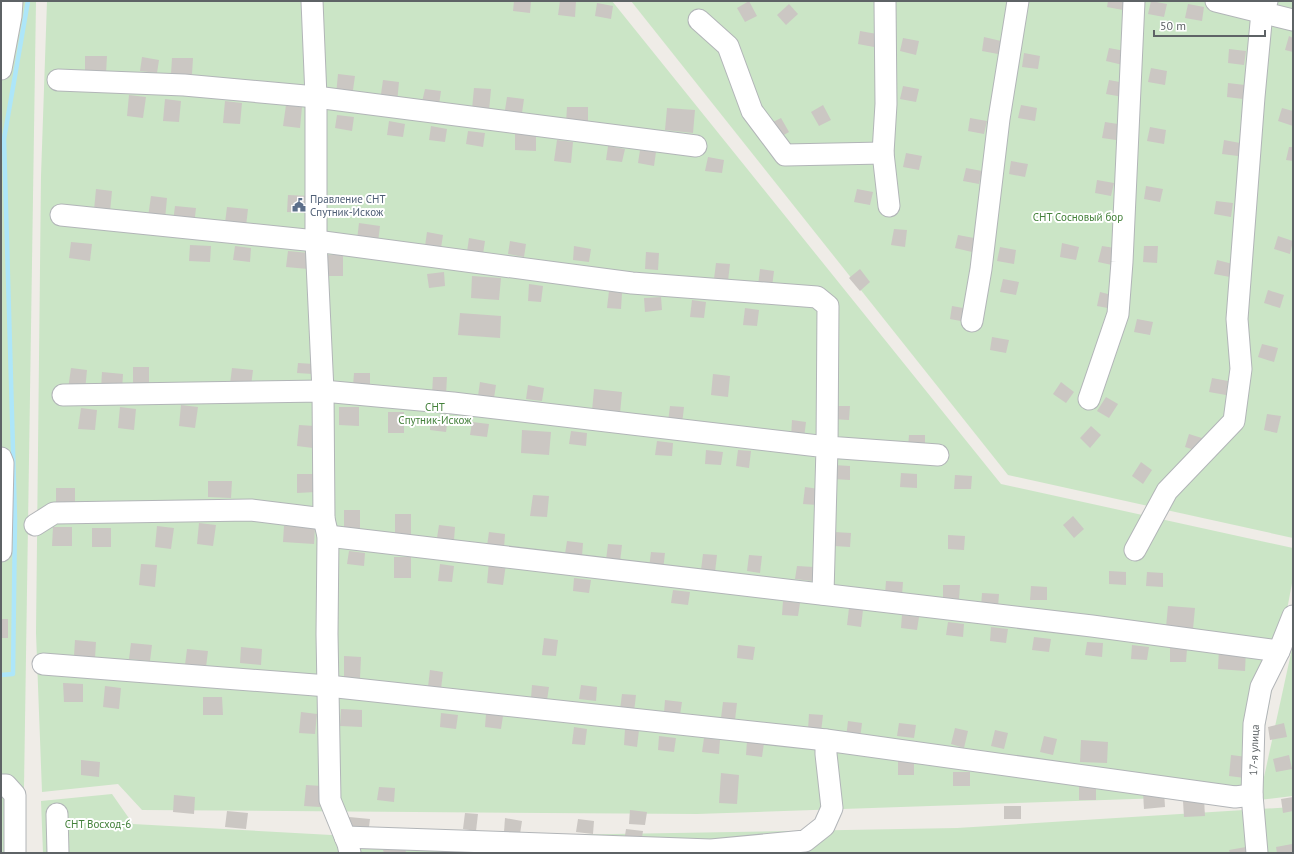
<svg xmlns="http://www.w3.org/2000/svg" width="1294" height="854" viewBox="0 0 1294 854" font-family="'PT Sans',sans-serif">
	<rect width="100%" height="100%" fill="#efece7"/>
	<g fill="#cbe5c6">
		<polygon points="1,1 36,1 23,853 1,853"/>
		<polygon points="47,1 612,1 1001,484 1293,548 1293,578 1252,795 697,814 142,810 118,784 42,792 36,633 41,176"/>
		<polygon points="631,1 1293,1 1293,538 1008,475"/>
		<polygon points="1293,644 1293,796 1259,800"/>
		<polygon points="112,794 133,824 386,838 957,828 1293,807 1293,853 43,853 41,801"/>
	</g>
	<g fill="none" stroke-linecap="round" stroke-linejoin="round">
		<polyline stroke="#ade6f9" stroke-width="4.5" points="1,675 13,674 15,519 4,139 28,1"/>
	</g>
	<g fill="#cbc7c3">
		<polygon points="514,1 531,1 530,13 513,11"/>
		<polygon points="560,1 576,1 575,17 558,15"/>
		<polygon points="749,1 757,16 745,22 737,8"/>
		<polygon points="1108,1 1125,1 1123,10 1107,7"/>
		<polygon points="1151,1 1167,4 1164,17 1148,14"/>
		<polygon points="597,3 613,6 611,19 595,16"/>
		<polygon points="789,4 798,14 786,25 777,15"/>
		<polygon points="1188,4 1204,7 1202,21 1185,18"/>
		<polygon points="860,31 877,34 874,47 858,44"/>
		<polygon points="1289,36 1293,38 1293,52 1285,50"/>
		<polygon points="984,37 1001,41 998,54 982,51"/>
		<polygon points="903,38 919,41 916,55 900,51"/>
		<polygon points="1109,48 1125,51 1123,65 1106,61"/>
		<polygon points="1229,49 1246,51 1244,65 1228,63"/>
		<polygon points="1024,53 1040,56 1038,69 1022,67"/>
		<polygon points="85,56 107,56 106,73 85,73"/>
		<polygon points="142,57 159,60 157,73 140,71"/>
		<polygon points="172,58 193,58 192,74 171,74"/>
		<polygon points="1151,68 1167,71 1165,85 1148,82"/>
		<polygon points="338,74 355,76 352,97 336,95"/>
		<polygon points="383,80 399,82 397,103 380,101"/>
		<polygon points="1109,80 1125,83 1123,97 1106,94"/>
		<polygon points="1228,83 1245,85 1243,99 1227,97"/>
		<polygon points="903,86 919,89 916,102 900,99"/>
		<polygon points="474,88 491,89 489,111 472,109"/>
		<polygon points="425,89 441,91 439,105 422,102"/>
		<polygon points="129,95 146,97 143,118 127,116"/>
		<polygon points="507,97 524,99 522,113 505,110"/>
		<polygon points="165,99 181,101 179,122 163,121"/>
		<polygon points="225,101 242,103 240,124 223,123"/>
		<polygon points="286,105 302,107 300,128 283,126"/>
		<polygon points="823,105 831,120 819,126 811,112"/>
		<polygon points="1021,105 1037,108 1035,121 1018,118"/>
		<polygon points="567,107 588,107 588,123 566,123"/>
		<polygon points="667,108 695,110 693,133 665,130"/>
		<polygon points="1282,108 1293,111 1293,126 1278,121"/>
		<polygon points="337,115 354,117 352,131 335,128"/>
		<polygon points="781,118 789,132 777,139 769,124"/>
		<polygon points="970,118 987,121 984,134 968,131"/>
		<polygon points="389,121 405,124 403,137 387,135"/>
		<polygon points="1105,122 1118,124 1116,140 1102,138"/>
		<polygon points="431,126 447,129 445,142 429,140"/>
		<polygon points="1150,127 1166,130 1164,144 1147,141"/>
		<polygon points="468,131 485,133 483,147 466,144"/>
		<polygon points="515,134 536,134 536,151 515,150"/>
		<polygon points="557,140 573,142 571,163 554,161"/>
		<polygon points="1224,140 1240,143 1238,156 1222,154"/>
		<polygon points="608,146 625,149 622,162 606,160"/>
		<polygon points="1289,147 1293,147 1293,161 1286,160"/>
		<polygon points="640,150 656,152 654,166 638,163"/>
		<polygon points="906,153 922,156 919,170 903,167"/>
		<polygon points="708,157 724,160 722,173 705,171"/>
		<polygon points="1011,161 1028,164 1025,177 1009,174"/>
		<polygon points="966,168 982,171 979,184 963,181"/>
		<polygon points="1097,180 1114,183 1111,196 1095,193"/>
		<polygon points="1146,186 1163,189 1160,202 1144,199"/>
		<polygon points="96,189 112,191 110,212 94,210"/>
		<polygon points="857,189 873,192 870,205 854,202"/>
		<polygon points="288,195 309,196 308,213 287,212"/>
		<polygon points="151,196 167,198 165,219 148,217"/>
		<polygon points="1216,201 1233,203 1231,217 1214,214"/>
		<polygon points="175,206 196,208 194,225 173,222"/>
		<polygon points="227,207 248,209 246,226 225,223"/>
		<polygon points="359,223 380,226 378,242 357,240"/>
		<polygon points="894,229 907,230 905,247 891,245"/>
		<polygon points="427,232 443,235 441,248 425,246"/>
		<polygon points="958,235 974,238 972,252 955,248"/>
		<polygon points="1278,236 1293,241 1290,254 1274,249"/>
		<polygon points="469,238 485,241 483,254 467,252"/>
		<polygon points="510,241 526,244 524,257 508,254"/>
		<polygon points="71,242 92,244 90,261 69,258"/>
		<polygon points="1062,243 1079,247 1076,260 1060,257"/>
		<polygon points="190,245 211,246 210,262 189,261"/>
		<polygon points="235,246 251,248 250,262 233,260"/>
		<polygon points="574,246 591,249 589,262 573,260"/>
		<polygon points="1102,246 1115,248 1112,265 1098,262"/>
		<polygon points="1144,246 1158,246 1157,263 1143,262"/>
		<polygon points="1000,247 1016,250 1014,264 997,261"/>
		<polygon points="288,251 309,253 308,269 286,267"/>
		<polygon points="646,252 659,253 658,270 645,269"/>
		<rect x="326" y="255" width="17" height="21"/>
		<polygon points="1217,260 1233,264 1230,277 1214,274"/>
		<polygon points="716,263 730,264 728,281 714,279"/>
		<polygon points="760,269 774,271 772,287 758,286"/>
		<polygon points="860,269 870,282 860,291 849,278"/>
		<polygon points="444,272 445,286 429,288 427,274"/>
		<polygon points="472,276 501,278 499,300 471,298"/>
		<polygon points="1003,279 1019,282 1016,295 1000,292"/>
		<polygon points="529,284 543,286 541,302 528,301"/>
		<polygon points="1268,290 1284,295 1280,308 1264,303"/>
		<polygon points="609,291 622,293 621,309 607,308"/>
		<polygon points="1100,292 1116,296 1113,309 1097,306"/>
		<polygon points="661,297 662,310 645,312 644,298"/>
		<polygon points="692,300 706,302 704,318 690,317"/>
		<polygon points="952,306 969,309 966,322 950,319"/>
		<polygon points="745,308 759,310 757,326 743,325"/>
		<polygon points="460,313 501,316 500,338 458,335"/>
		<polygon points="1137,319 1153,322 1150,335 1134,332"/>
		<polygon points="992,337 1009,340 1006,353 990,350"/>
		<polygon points="1262,344 1278,348 1274,362 1258,357"/>
		<polygon points="298,363 314,364 313,374 297,373"/>
		<rect x="133" y="367" width="16" height="21"/>
		<polygon points="71,368 87,370 85,391 68,389"/>
		<polygon points="232,368 253,370 251,386 230,384"/>
		<polygon points="102,372 123,374 122,391 101,389"/>
		<polygon points="354,373 370,373 370,387 353,386"/>
		<polygon points="713,374 730,376 728,397 711,395"/>
		<polygon points="433,377 447,377 446,394 432,394"/>
		<polygon points="1212,378 1228,381 1226,395 1209,392"/>
		<polygon points="480,382 496,385 494,398 478,396"/>
		<polygon points="1061,382 1074,392 1066,403 1053,394"/>
		<polygon points="528,385 544,388 542,401 526,399"/>
		<polygon points="594,389 622,392 620,414 592,411"/>
		<polygon points="1106,397 1118,404 1109,418 1097,411"/>
		<polygon points="181,405 198,407 195,428 179,426"/>
		<polygon points="670,406 684,407 682,424 668,422"/>
		<polygon points="833,406 850,406 849,420 832,419"/>
		<polygon points="120,407 136,409 134,430 118,428"/>
		<polygon points="339,407 359,407 359,426 339,425"/>
		<polygon points="81,408 97,410 95,430 78,429"/>
		<rect x="388" y="412" width="16" height="21"/>
		<polygon points="1267,414 1281,416 1277,433 1264,430"/>
		<polygon points="431,416 448,418 446,432 430,430"/>
		<polygon points="792,420 806,422 804,438 791,437"/>
		<polygon points="472,422 489,424 487,437 470,435"/>
		<polygon points="299,425 315,426 313,448 297,446"/>
		<polygon points="1091,426 1101,435 1090,448 1080,438"/>
		<polygon points="522,430 551,432 549,455 521,453"/>
		<polygon points="571,431 587,433 586,446 569,444"/>
		<polygon points="1189,434 1205,439 1201,452 1185,447"/>
		<polygon points="909,435 925,435 925,449 908,448"/>
		<polygon points="657,441 673,443 672,456 655,455"/>
		<polygon points="706,450 723,452 721,465 705,464"/>
		<polygon points="738,450 751,451 749,468 736,466"/>
		<polygon points="1141,462 1152,470 1143,484 1132,476"/>
		<polygon points="834,465 850,466 850,480 833,479"/>
		<polygon points="901,473 917,474 917,488 900,487"/>
		<polygon points="297,474 316,474 316,492 297,493"/>
		<polygon points="955,475 972,476 971,489 954,489"/>
		<polygon points="208,481 232,481 231,498 208,497"/>
		<polygon points="805,487 819,489 817,505 803,504"/>
		<rect x="56" y="488" width="19" height="19"/>
		<polygon points="533,495 549,496 547,517 530,516"/>
		<rect x="344" y="510" width="16" height="21"/>
		<rect x="395" y="514" width="16" height="21"/>
		<polygon points="1073,516 1084,529 1074,538 1063,525"/>
		<polygon points="199,523 216,525 213,546 197,544"/>
		<polygon points="439,525 455,527 454,540 437,538"/>
		<polygon points="157,526 174,528 171,549 155,547"/>
		<polygon points="284,526 315,527 314,544 283,542"/>
		<polygon points="53,527 72,527 72,546 52,546"/>
		<rect x="92" y="528" width="19" height="19"/>
		<polygon points="489,532 505,534 504,548 487,546"/>
		<polygon points="834,532 851,533 850,547 834,546"/>
		<polygon points="948,535 965,536 964,550 948,549"/>
		<polygon points="567,541 583,543 582,556 565,554"/>
		<polygon points="608,544 622,545 620,562 606,560"/>
		<polygon points="349,551 365,553 364,566 347,564"/>
		<polygon points="651,552 665,553 663,570 649,568"/>
		<polygon points="703,554 717,555 715,572 701,570"/>
		<polygon points="749,555 762,556 760,573 747,571"/>
		<rect x="394" y="557" width="17" height="21"/>
		<polygon points="489,562 506,564 503,585 487,583"/>
		<polygon points="141,564 157,565 155,587 139,585"/>
		<polygon points="440,564 454,566 452,582 438,581"/>
		<polygon points="797,566 814,567 812,581 795,579"/>
		<polygon points="1109,571 1126,572 1126,585 1109,584"/>
		<polygon points="1147,572 1163,573 1163,587 1146,586"/>
		<polygon points="574,578 591,580 589,593 573,591"/>
		<polygon points="886,581 903,582 902,595 885,594"/>
		<polygon points="943,585 960,585 959,599 943,598"/>
		<polygon points="1031,586 1047,587 1047,600 1030,600"/>
		<polygon points="673,590 690,592 688,605 671,603"/>
		<polygon points="982,593 999,594 998,607 981,607"/>
		<polygon points="783,601 800,603 798,616 782,615"/>
		<polygon points="1168,606 1195,608 1193,629 1166,627"/>
		<polygon points="849,608 863,610 861,627 847,625"/>
		<polygon points="902,615 919,617 917,630 901,628"/>
		<rect x="1" y="619" width="7" height="19"/>
		<polygon points="948,622 964,624 963,637 946,635"/>
		<polygon points="991,627 1008,629 1006,643 990,641"/>
		<polygon points="1034,637 1051,639 1049,652 1032,650"/>
		<polygon points="544,638 558,640 556,656 542,655"/>
		<polygon points="75,640 96,642 95,658 74,656"/>
		<polygon points="1087,642 1103,643 1102,657 1085,655"/>
		<polygon points="131,643 152,645 150,661 129,659"/>
		<polygon points="738,645 755,647 753,660 737,658"/>
		<polygon points="1132,645 1149,647 1147,660 1131,659"/>
		<polygon points="241,647 262,649 261,665 240,663"/>
		<polygon points="1170,648 1187,649 1186,662 1170,662"/>
		<polygon points="1219,648 1246,650 1245,671 1218,669"/>
		<polygon points="187,649 208,651 206,667 185,665"/>
		<polygon points="344,656 361,657 360,678 344,677"/>
		<polygon points="430,670 443,672 441,689 428,687"/>
		<polygon points="63,683 83,684 83,702 64,702"/>
		<polygon points="532,685 549,687 547,700 531,698"/>
		<polygon points="581,685 597,687 596,701 579,699"/>
		<polygon points="105,686 121,688 119,709 103,707"/>
		<polygon points="622,694 636,695 634,712 620,710"/>
		<polygon points="203,697 222,697 223,715 203,715"/>
		<polygon points="665,700 682,702 680,715 664,713"/>
		<polygon points="723,702 737,703 735,720 721,718"/>
		<polygon points="341,709 362,710 362,727 340,726"/>
		<polygon points="301,712 317,714 315,734 299,733"/>
		<polygon points="441,713 458,715 456,729 440,727"/>
		<polygon points="486,714 503,716 501,729 485,727"/>
		<polygon points="809,714 823,715 821,732 808,730"/>
		<polygon points="848,721 862,723 860,739 846,738"/>
		<polygon points="899,723 916,725 914,738 897,736"/>
		<polygon points="1284,723 1287,737 1270,740 1268,727"/>
		<polygon points="574,727 587,729 585,745 572,744"/>
		<polygon points="955,728 968,731 964,748 951,744"/>
		<polygon points="625,729 639,730 637,747 624,745"/>
		<polygon points="995,730 1008,733 1004,749 991,746"/>
		<polygon points="659,736 676,738 674,752 658,750"/>
		<polygon points="1044,736 1057,739 1053,755 1040,752"/>
		<polygon points="704,738 720,740 719,754 702,752"/>
		<polygon points="1081,740 1108,742 1107,763 1080,762"/>
		<polygon points="747,741 764,743 762,757 746,755"/>
		<polygon points="1231,755 1247,757 1245,778 1229,776"/>
		<polygon points="1289,755 1292,769 1276,772 1273,759"/>
		<polygon points="81,760 100,762 99,777 81,775"/>
		<rect x="898" y="761" width="16" height="14"/>
		<rect x="953" y="772" width="17" height="14"/>
		<polygon points="721,773 739,775 737,804 719,803"/>
		<polygon points="306,785 322,786 320,807 304,806"/>
		<rect x="1079" y="786" width="17" height="14"/>
		<polygon points="379,787 395,788 394,802 377,800"/>
		<polygon points="1164,791 1165,807 1144,809 1143,792"/>
		<polygon points="174,795 195,797 194,814 173,812"/>
		<polygon points="1293,797 1293,811 1283,813 1281,799"/>
		<polygon points="1204,799 1205,816 1184,817 1183,801"/>
		<rect x="1004" y="806" width="17" height="13"/>
		<polygon points="630,810 647,812 645,825 629,824"/>
		<polygon points="227,811 248,813 246,829 225,827"/>
		<polygon points="465,813 478,814 476,831 463,829"/>
		<polygon points="349,817 370,819 368,835 347,833"/>
		<polygon points="505,818 522,821 520,834 504,832"/>
		<polygon points="578,819 594,821 593,834 576,832"/>
		<polygon points="626,829 643,831 641,844 624,842"/>
		<polygon points="1292,844 1293,853 1277,853 1276,847"/>
		<polygon points="405,846 406,853 384,853 383,850"/>
		<polygon points="1246,847 1247,853 1230,853 1229,850"/>
	</g>
	<g fill="none" stroke-linecap="round" stroke-linejoin="round">
		<g stroke="#b2b5b8" stroke-width="23">
			<g id="minor">
				<polyline points="312,1 316,97 316,241 323,391 324,519 328,536 327,634 330,800 348,844 350,853"/>
				<polyline points="885,1 886,104 883,153 889,206"/>
				<polyline points="1216,1 1293,20"/>
				<polyline points="699,20 728,46 752,111 785,155 883,153"/>
				<polyline points="1,69 11,16 12,1"/>
				<polyline points="58,80 184,85 316,97 696,146"/>
				<polyline points="61,215 316,241 632,283 817,297 828,306 827,447 938,455"/>
				<polyline points="972,321 981,269 999,119 1018,1"/>
				<polyline points="63,395 323,391 453,403 827,447 823,594"/>
				<polyline points="1089,399 1118,314 1122,262 1134,1"/>
				<polyline points="1,458 3,463 1,551"/>
				<polyline points="35,525 54,513 251,510 324,519"/>
				<polyline points="328,536 1092,626 1279,651"/>
				<polyline points="1135,550 1167,491 1234,421 1241,369 1237,319 1254,97 1262,12 1267,1"/>
				<polyline points="43,664 328,686 826,740 1235,797 1252,795"/>
				<polyline points="1,785 6,785 15,795 15,853"/>
				<polyline points="57,814 58,853"/>
				<polyline points="345,837 711,850 805,841 824,826 832,808 826,754 826,740"/>
				<polyline points="1257,853 1252,795 1254,724 1261,687 1279,651 1293,616"/>
			</g>
		</g>
		<use href="#minor" stroke="#fff" stroke-width="21"/>
	</g>
	<defs>
		<g id="civic-bare" transform="scale(1.08)"><path d="M-.6-6.5H3V-4.5H.6V-3L4-1V1h2V6H-6V1h2V-1L-.6-3ZM-1.2 2.5V6h2.4V2.5Z" fill="#5c6f8a" stroke="#fff" stroke-width="2.5" paint-order="stroke"/></g>
	</defs>
	<g fill-rule="evenodd">
		<use href="#civic-bare" x="299" y="205"/>
	</g>
	<g text-anchor="middle" stroke-width="4" stroke-linejoin="round" paint-order="stroke">
		<g font-size="11" fill="#4e5e75" stroke="#fff" text-anchor="start">
			<text x="310" y="203">Правление СНТ<tspan x="310" dy="13">Спутник-Искож</tspan></text>
		</g>
		<g font-size="11" fill="#44813b" stroke="#fff">
			<text x="1078" y="221">СНТ Сосновый бор</text>
			<text x="435" y="411">СНТ<tspan x="435" dy="13">Спутник-Искож</tspan></text>
			<text x="98" y="828">СНТ Восход-6</text>
		</g>
		<g font-size="11" fill="#5e6366" stroke="#fff">
			<text transform="translate(1254 750) rotate(-88)" y="4">17-я улица</text>
		</g>
	</g>
	<rect width="1294" height="854" fill="none" stroke="#5e6366" stroke-width="4"/>
	<path d="M1154 30v6h111v-6" fill="none" stroke="#5e6366" stroke-width="2"/>
	<text x="1160" y="30" font-size="12" fill="#5e6366" stroke="#ffffff" stroke-width="3" paint-order="stroke">50 m</text>
</svg>
